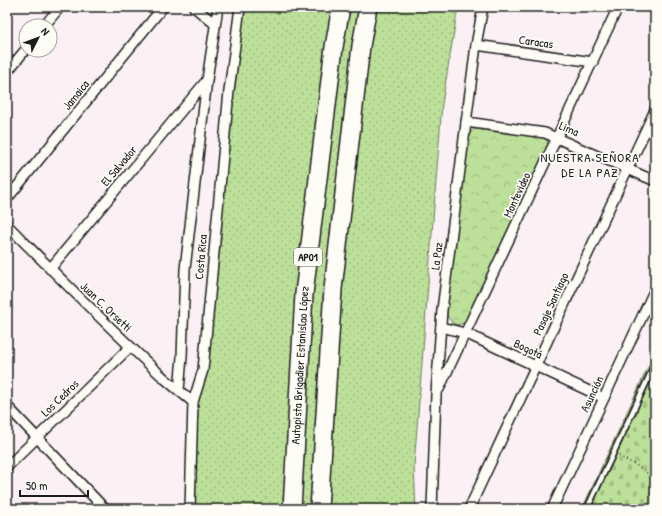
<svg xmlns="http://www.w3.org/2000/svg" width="662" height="516" viewBox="0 0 662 516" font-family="'Patrick Hand',sans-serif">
	<defs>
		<pattern id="grass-dots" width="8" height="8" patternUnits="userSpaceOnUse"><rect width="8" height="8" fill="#bcdf99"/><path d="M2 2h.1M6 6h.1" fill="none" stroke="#a1bf83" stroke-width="1.8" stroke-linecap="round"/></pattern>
		<pattern id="forest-crowns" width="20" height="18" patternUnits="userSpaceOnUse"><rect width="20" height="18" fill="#bcdf99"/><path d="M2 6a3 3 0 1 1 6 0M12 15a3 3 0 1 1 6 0" fill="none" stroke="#a1bf83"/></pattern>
		<pattern id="cemetery-stones" width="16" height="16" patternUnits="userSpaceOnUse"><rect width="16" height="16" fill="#bcdf99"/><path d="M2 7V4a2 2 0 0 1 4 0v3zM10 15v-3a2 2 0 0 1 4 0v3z" fill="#a1bf83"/></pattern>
	</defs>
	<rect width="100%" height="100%" fill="#fbf1f5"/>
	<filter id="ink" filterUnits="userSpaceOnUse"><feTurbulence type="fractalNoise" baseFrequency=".025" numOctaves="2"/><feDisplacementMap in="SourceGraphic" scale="8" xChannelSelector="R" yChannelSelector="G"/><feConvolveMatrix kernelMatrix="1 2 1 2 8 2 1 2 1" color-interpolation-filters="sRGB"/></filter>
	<g filter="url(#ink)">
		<polygon fill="url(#grass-dots)" stroke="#6c7e5a" points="240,7 458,7 442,104 414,466 416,509 190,509 193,402 203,370"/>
		<path fill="url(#forest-crowns)" stroke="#6c7e5a" d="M481,128L541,137L546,139L548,145L546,151L469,316L464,323L457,325C448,321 447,317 447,308L468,139C471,130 472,129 481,128Z"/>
		<polygon fill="url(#cemetery-stones)" stroke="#6c7e5a" points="655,352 655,509 582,509"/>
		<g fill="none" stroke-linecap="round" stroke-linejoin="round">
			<g stroke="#1c1c1c" stroke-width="8">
				<polyline id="lane" points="587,509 655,364"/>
			</g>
			<g stroke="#1c1c1c" stroke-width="12">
				<g id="street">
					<polyline points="194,7 215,24"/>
					<polyline points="44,26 60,7"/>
					<polyline points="476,45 593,62"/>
					<polyline points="7,72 26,49"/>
					<polyline points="466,122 545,133 655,181"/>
					<polyline points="7,199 163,7"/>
					<path d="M7,225C59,277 110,329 164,378C173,386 183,394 193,402"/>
					<polyline points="50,269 207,80"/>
					<polyline points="441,327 465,333 604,398"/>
					<polyline points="439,389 618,7"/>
					<polyline points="179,390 182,357 185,269 207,80 218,7"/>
					<polyline points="7,406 105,509"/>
					<polyline points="7,467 130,347"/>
					<polyline points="190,509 193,402 203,370 229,91 240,7"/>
					<polyline points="432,509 436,394 442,310 476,45 483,7"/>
					<polyline points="469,509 655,110"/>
					<polyline points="552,509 655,289"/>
				</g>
			</g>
			<g stroke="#1c1c1c" stroke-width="20">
				<g id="highway">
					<path id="s1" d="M292,509L304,294L334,47L341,7"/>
					<polyline points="319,509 333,289 361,46 368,7"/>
				</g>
			</g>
			<g stroke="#1c1c1c" stroke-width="1.5" stroke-dasharray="1 3" stroke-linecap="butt">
				<polyline points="650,391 655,395"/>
				<polyline points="619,456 639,467 655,479"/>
			</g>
			<use href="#lane" stroke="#fdfcf7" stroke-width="4.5"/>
			<use href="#street" stroke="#fdfcf7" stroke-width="9"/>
			<use href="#highway" stroke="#fdfcf7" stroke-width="17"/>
		</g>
	</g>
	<g text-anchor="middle" stroke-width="3.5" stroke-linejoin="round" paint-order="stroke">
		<rect fill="#fdfcf7" stroke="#605f5e" stroke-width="1" x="294" y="248" width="28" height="18" rx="3"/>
		<g font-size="11" font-weight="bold" fill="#1c1c1c">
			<text x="308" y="261">AP01</text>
		</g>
		<g font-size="12" fill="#1c1c1c" stroke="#fdfcf7">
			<text transform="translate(536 42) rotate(8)" y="4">Caracas</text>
			<text transform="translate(76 95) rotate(-51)" y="4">Jamaica</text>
			<text transform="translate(569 129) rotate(23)" y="4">Lima</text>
			<text transform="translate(119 166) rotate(-50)" y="4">El Salvador</text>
			<text transform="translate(517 195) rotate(-65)" y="4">Montevideo</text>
			<text transform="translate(437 256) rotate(-83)" y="4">La Paz</text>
			<text transform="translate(201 257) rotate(-85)" y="4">Costa Rica</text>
			<text transform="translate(551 304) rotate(-65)" y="4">Pasaje Santiago</text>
			<text transform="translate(106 307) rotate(44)" y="4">Juan C. Orsetti</text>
			<text transform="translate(528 349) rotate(25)" y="4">Bogotá</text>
			<text dy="4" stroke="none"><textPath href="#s1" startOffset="144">Autopista Brigadier Estanislao López</textPath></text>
			<text transform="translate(592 394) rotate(-65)" y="4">Asunción</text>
			<text transform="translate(60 398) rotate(-44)" y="4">Los Cedros</text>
		</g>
		<g font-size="13" letter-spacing="1" fill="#1c1c1c" stroke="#fdfcf7">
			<text x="590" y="162">NUESTRA SEÑORA<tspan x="590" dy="15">DE LA PAZ</tspan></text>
		</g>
	</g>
	<rect width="662" height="516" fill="none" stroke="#fdfcf7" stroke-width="24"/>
	<rect x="12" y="12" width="638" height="492" fill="none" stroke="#1c1c1c" stroke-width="1.5" filter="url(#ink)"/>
	<g transform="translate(38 38) rotate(48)"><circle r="19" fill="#fdfcf7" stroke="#a3a29f"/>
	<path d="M0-3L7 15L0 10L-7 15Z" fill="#1c1c1c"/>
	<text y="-6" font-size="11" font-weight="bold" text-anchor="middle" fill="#1c1c1c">N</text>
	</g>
	<path d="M20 490v6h68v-6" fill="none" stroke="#1c1c1c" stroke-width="2"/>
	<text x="26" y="490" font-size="12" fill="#1c1c1c" stroke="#fdfcf7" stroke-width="3" paint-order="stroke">50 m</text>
</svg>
